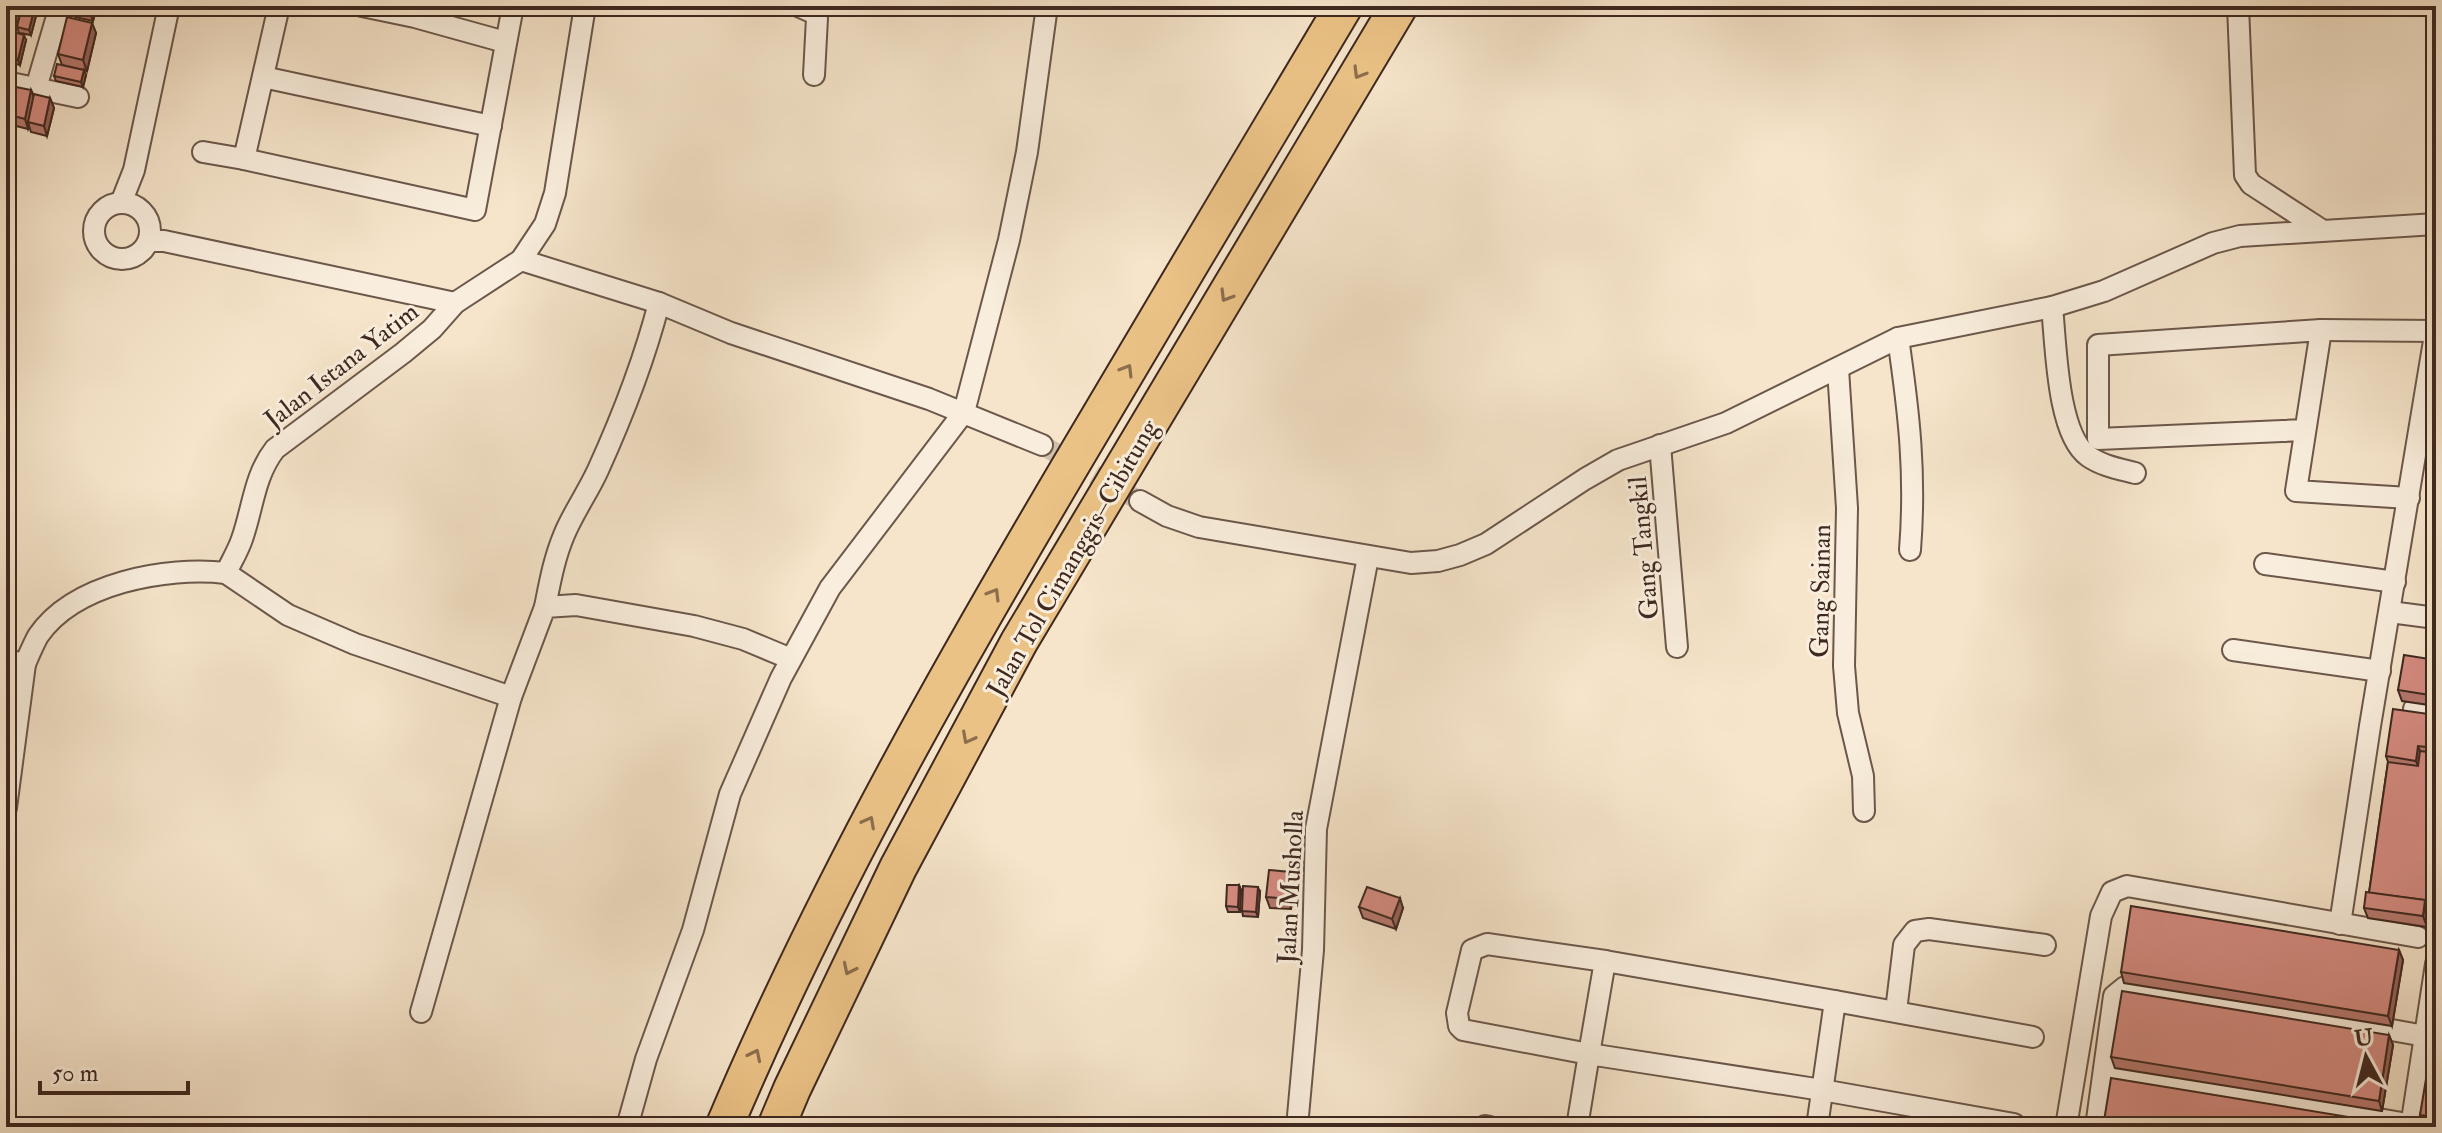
<svg xmlns="http://www.w3.org/2000/svg" width="2442" height="1133" viewBox="0 0 2442 1133" font-family="'IM FELL Double Pica',serif">
	<rect width="100%" height="100%" fill="#f6e5cb"/>
	<filter id="stains"><feTurbulence type="fractalNoise" baseFrequency=".0025" numOctaves="4"/><feColorMatrix values="0 0 0 0 .2 0 0 0 0 .09 0 0 0 0 .02 0 0 0 .5 -.17"/></filter>
	<radialGradient id="worn" r=".72"><stop offset=".6" stop-color="#630" stop-opacity="0"/><stop offset="1" stop-color="#630" stop-opacity=".3"/></radialGradient>
	<g fill="none" stroke-linecap="round" stroke-linejoin="round">
		<polyline stroke="#d1bfa9" stroke-width="20" stroke-dasharray="20 10" stroke-linecap="butt" points="1042,445 1140,501"/>
		<g stroke="#6c574b" stroke-width="24">
			<g id="minor">
				<polyline points="362,6 415,17 505,42"/>
				<polyline points="798,6 814,13 817,18 814,75"/>
				<polyline points="2238,6 2245,175 2251,184 2320,229"/>
				<polyline points="263,77 491,126"/>
				<polyline points="6,82 78,97"/>
				<polyline points="36,88 60,6"/>
				<polyline points="203,152 244,159 475,210 513,6"/>
				<polyline points="244,159 279,6"/>
				<polyline points="121,203 134,170 169,6"/>
				<circle cx="122" cy="231" r="28"/>
				<polyline points="149,241 164,241 455,303"/>
				<polyline points="521,260 659,303 731,333 929,399 1042,445"/>
				<path d="M2052,307C2056,344 2057,434 2088,456C2102,466 2120,469 2135,473"/>
				<polyline points="2321,330 2436,331"/>
				<path d="M1898,338C1909,413 1916,474 1910,550"/>
				<polyline points="1838,369 1847,508 1844,666 1848,713 1863,776 1864,811"/>
				<polyline points="2305,430 2098,439 2098,345 2321,330 2296,491 2409,498"/>
				<polyline points="1660,445 1677,647"/>
				<polyline points="1140,501 1167,516 1199,527 1411,563 1438,561 1460,555 1486,544 1585,479 1618,460 1726,423 1898,338 2052,307 2104,291 2213,243 2240,236 2436,224"/>
				<polyline points="2265,564 2395,582"/>
				<polyline points="226,573 288,615 355,644 511,697"/>
				<path d="M545,607C550,582 554,559 564,535C573,513 588,492 598,470C623,415 644,361 659,303"/>
				<polyline points="2390,612 2436,618"/>
				<polyline points="2233,650 2380,671"/>
				<path d="M6,660L25,664C29,655 33,645 38,636C74,583 167,566 226,573C231,562 238,551 242,539C253,508 254,476 275,449L403,353L432,329L455,303L521,260L545,224L555,193L585,6"/>
				<polyline points="2414,709 2436,713"/>
				<polyline points="6,808 25,664"/>
				<polyline points="2340,924 2370,726 2436,329"/>
				<polygon points="1487,944 1605,961 1589,1054 1463,1030 1459,1026 1457,1013 1472,950"/>
				<polyline points="1605,961 1835,1001"/>
				<polyline points="1896,1011 1904,945 1915,931 1929,929 2045,945"/>
				<polyline points="421,1012 511,697 545,607 576,605 694,626 743,639 791,659"/>
				<polyline points="2105,1072 2425,1127"/>
				<polyline points="1485,1126 1490,1127"/>
				<polyline points="627,1127 646,1059 693,930 730,794 781,678 830,588 964,412 1009,240 1027,152 1047,6"/>
				<polyline points="1297,1127 1313,950 1316,829 1368,557"/>
				<polyline points="1577,1127 1589,1054 1822,1090 2014,1124"/>
				<polyline points="1817,1127 1835,1001 2033,1037"/>
				<polyline points="2066,1127 2101,916 2112,892 2127,886 2418,937"/>
				<polyline points="2096,1127 2114,996 2125,987 2280,1010 2436,1038"/>
				<polyline points="2411,1127 2436,964"/>
			</g>
		</g>
		<g stroke="#3e2820" stroke-width="40">
			<g id="motorway">
				<path d="M724,1127C829,879 963,646 1100,416C1181,279 1262,143 1344,6"/>
				<polyline points="776,1127 792,1089 898,868 1019,642 1399,6"/>
			</g>
		</g>
		<use href="#minor" stroke="#f9eedd" stroke-width="20"/>
		<use href="#motorway" stroke="#ebc286" stroke-width="36"/>
	</g>
	<g fill="#b7786f" stroke="#3e2820" stroke-width="2">
		<polygon points="6,6 35,6 37,12 31,35 19,33 17,27 22,8 16,30 6,28"/>
		<polygon points="74,6 97,6 93,21 75,17 73,12"/>
		<polygon points="92,23 96,33 87,71 62,65 58,54"/>
		<polygon points="26,40 20,65 6,61 6,47"/>
		<polygon points="86,75 83,87 56,81 54,76"/>
		<polygon points="31,90 34,96 50,98 54,108 47,136 31,132 29,126 28,129 8,124 6,118 6,108"/>
		<polygon points="2436,660 2436,706 2402,701 2398,690"/>
		<polygon points="2436,715 2436,861 2427,927 2368,918 2364,908 2369,893 2388,762 2386,756"/>
		<polygon points="1294,883 1291,909 1270,908 1266,897"/>
		<polygon points="1239,885 1241,890 1240,912 1228,912 1226,906"/>
		<polygon points="1260,892 1258,917 1243,916 1242,911"/>
		<polygon points="1359,907 1403,908 1396,929 1363,918"/>
		<polygon points="2399,950 2403,960 2392,1026 2124,983 2121,972"/>
		<polygon points="2389,1035 2393,1045 2382,1111 2115,1068 2111,1057"/>
		<polygon points="2436,1050 2436,1127 2424,1125 2420,1115"/>
	</g>
	<g fill="#95615a" stroke="#3e2820" stroke-width="2">
		<polygon points="16,6 22,6 16,30 13,20"/>
		<polygon points="35,6 37,12 31,35 29,30"/>
		<polygon points="94,6 97,6 93,21 91,16"/>
		<polygon points="92,23 96,33 87,71 83,60"/>
		<polygon points="24,35 26,40 20,65 18,60"/>
		<polygon points="84,70 86,75 83,87 81,82"/>
		<polygon points="31,90 35,100 28,122 29,126 28,129 25,119"/>
		<polygon points="50,98 54,108 47,136 44,126"/>
		<polygon points="2418,746 2422,756 2420,771 2416,761"/>
		<polygon points="2436,842 2436,861 2427,927 2423,916"/>
		<polygon points="1290,872 1294,883 1291,909 1288,899"/>
		<polygon points="1239,885 1241,890 1240,912 1238,907"/>
		<polygon points="1258,887 1260,892 1258,917 1256,912"/>
		<polygon points="1400,898 1403,908 1396,929 1392,919"/>
		<polygon points="2399,950 2403,960 2392,1026 2388,1016"/>
		<polygon points="2389,1035 2393,1045 2382,1111 2379,1101"/>
	</g>
	<g fill="#d58b81" stroke="#3e2820" stroke-width="2">
		<polygon points="6,6 16,6 13,20 6,18"/>
		<polygon points="22,6 35,6 29,30 17,27"/>
		<polygon points="74,6 94,6 91,16 73,12"/>
		<polygon points="67,17 92,23 83,60 58,54"/>
		<polygon points="10,31 24,35 18,60 6,57 6,47"/>
		<polygon points="57,64 84,70 81,82 54,76"/>
		<polygon points="11,86 31,90 25,119 6,114 6,108"/>
		<polygon points="34,94 50,98 44,126 28,122"/>
		<polygon points="2404,655 2436,660 2436,696 2398,690"/>
		<polygon points="2393,709 2436,715 2436,748 2418,746 2416,761 2386,756"/>
		<polygon points="2420,751 2436,753 2436,842 2427,906 2425,900 2369,893 2388,762 2418,766"/>
		<polygon points="1269,870 1290,872 1288,899 1266,897"/>
		<polygon points="1227,885 1239,885 1238,907 1226,906"/>
		<polygon points="1243,886 1258,887 1256,912 1242,911"/>
		<polygon points="1367,887 1400,898 1392,919 1359,907"/>
		<polygon points="2366,892 2425,900 2423,916 2364,908"/>
		<polygon points="2131,906 2399,950 2388,1016 2121,972"/>
		<polygon points="2122,991 2389,1035 2379,1101 2111,1057"/>
		<polygon points="2431,1049 2436,1050 2436,1117 2420,1115"/>
		<polygon points="2111,1078 2379,1122 2378,1127 2103,1127"/>
	</g>
	<defs><path id="oneway-chevron" d="M-2-3.5L2.5 0L-2 3.5" fill="none" stroke-width="1.6" stroke-linecap="round" stroke-linejoin="round" transform="scale(2)"/></defs>
	<g stroke="#8c6d4e">
		<use href="#oneway-chevron" transform="translate(1359 73) rotate(121)"/>
		<use href="#oneway-chevron" transform="translate(1226 296) rotate(121)"/>
		<use href="#oneway-chevron" transform="translate(1127 370) rotate(-59)"/>
		<use href="#oneway-chevron" transform="translate(994 594) rotate(-59)"/>
		<use href="#oneway-chevron" transform="translate(968 738) rotate(118)"/>
		<use href="#oneway-chevron" transform="translate(869 822) rotate(-62)"/>
		<use href="#oneway-chevron" transform="translate(849 969) rotate(116)"/>
		<use href="#oneway-chevron" transform="translate(755 1055) rotate(-64)"/>
	</g>
	<g text-anchor="middle" stroke-width="6" stroke-linejoin="round" paint-order="stroke">
		<g font-size="26" fill="#3e2820" stroke="#f9eedd">
			<text transform="translate(341 365) rotate(-38)" y="9">Jalan Istana Yatim</text>
			<text transform="translate(1643 548) rotate(-95)" y="9">Gang Tangkil</text>
			<text transform="translate(1072 558) rotate(-60)" y="9">Jalan Tol Cimanggis–Cibitung</text>
			<text transform="translate(1820 591) rotate(-89)" y="9">Gang Sainan</text>
			<text transform="translate(1290 887) rotate(-87)" y="9">Jalan Musholla</text>
		</g>
	</g>
	<rect width="2442" height="1133" fill="none" stroke="#f6e5cb" stroke-width="32"/>
	<rect x="8" y="8" width="2426" height="1117" fill="none" stroke="#3e2820" stroke-width="4"/>
	<rect x="16" y="16" width="2410" height="1101" fill="none" stroke="#3e2820" stroke-width="2"/>
	<g transform="translate(2366 1057) rotate(353)" stroke="#f9eedd" stroke-width="6" paint-order="stroke">
	<path d="M0-6L14 30L0 20L-14 30Z" fill="#3e2820"/>
	<text y="-12" font-size="22" font-weight="bold" text-anchor="middle" fill="#3e2820">U</text>
	</g>
	<path d="M40 1081v12h148v-12" fill="none" stroke="#3e2820" stroke-width="4"/>
	<text x="52" y="1081" font-size="24" fill="#3e2820" stroke="#f9eedd" stroke-width="6" paint-order="stroke">50 m</text>
	<rect width="100%" height="100%" filter="url(#stains)"/>
	<rect width="100%" height="100%" fill="url(#worn)"/>
</svg>
